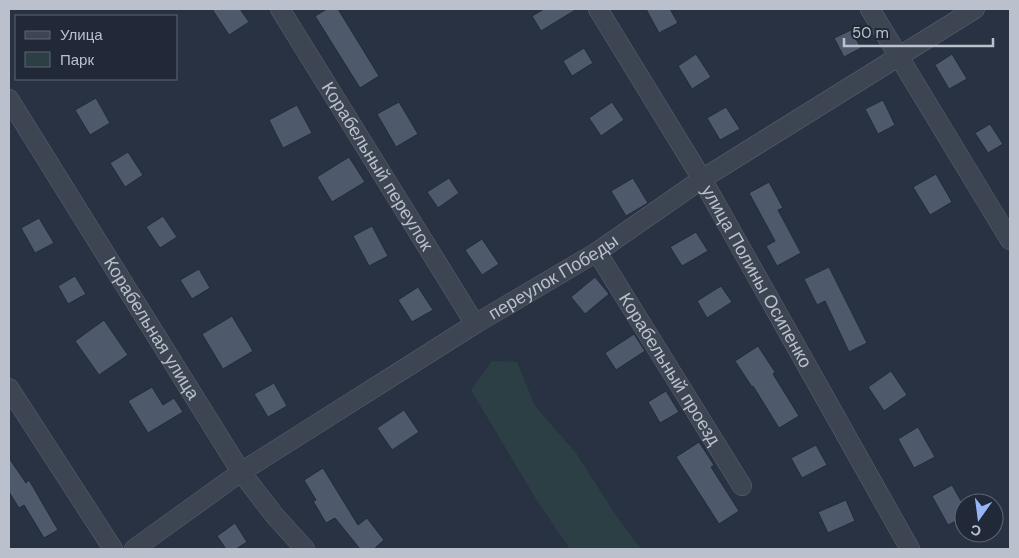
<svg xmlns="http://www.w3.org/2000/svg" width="1019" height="558" viewBox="0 0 1019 558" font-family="'DM Sans',sans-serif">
	<rect width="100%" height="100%" fill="#293243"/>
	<polygon fill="#2b3f44" points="492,361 517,362 535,406 576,453 615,514 641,549 570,549 536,499 471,390"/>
	<g fill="#4f596c" stroke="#232b3a">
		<polygon points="212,9 240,9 249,22 229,35"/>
		<polygon points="327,9 338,9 379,76 360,88 315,16"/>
		<polygon points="544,9 577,9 541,31 532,16"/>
		<polygon points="646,9 670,9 678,23 659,33"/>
		<polygon points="851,30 861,48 844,57 834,38"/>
		<polygon points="584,48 593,63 572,76 563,61"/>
		<polygon points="696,54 711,77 692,89 678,66"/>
		<polygon points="952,54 967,79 949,89 935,65"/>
		<polygon points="96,98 110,123 90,135 75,110"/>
		<polygon points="883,100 895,125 878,134 865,109"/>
		<polygon points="399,102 418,134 396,147 377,114"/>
		<polygon points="612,102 624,120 601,136 589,118"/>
		<polygon points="297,105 312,133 283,148 269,120"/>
		<polygon points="726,107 740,129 720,140 707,118"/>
		<polygon points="990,124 1003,144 988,153 975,133"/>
		<polygon points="128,152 143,175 125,187 110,163"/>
		<polygon points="349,157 365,182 332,202 317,177"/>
		<polygon points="936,174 952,202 930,215 913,187"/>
		<polygon points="449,178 459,193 438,208 427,192"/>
		<polygon points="633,178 648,203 626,216 611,191"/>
		<polygon points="769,182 783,208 778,210 801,253 777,266 766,246 775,241 749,193"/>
		<polygon points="163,216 177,237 160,248 146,227"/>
		<polygon points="39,218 54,243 35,253 21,228"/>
		<polygon points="372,226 388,256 369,266 353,236"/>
		<polygon points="696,232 708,251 682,266 670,247"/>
		<polygon points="482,239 499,264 482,275 465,250"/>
		<polygon points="829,267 867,343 849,352 825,301 817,305 804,279"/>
		<polygon points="199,269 210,288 192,299 180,280"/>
		<polygon points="75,276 86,294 68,304 58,286"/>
		<polygon points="595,277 609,294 585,314 571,297"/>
		<polygon points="721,286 732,302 707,318 697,301"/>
		<polygon points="418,287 433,310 412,322 398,300"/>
		<polygon points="232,316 253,351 223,369 202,334"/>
		<polygon points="104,320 128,355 99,375 75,341"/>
		<polygon points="634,334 645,351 616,370 605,353"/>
		<polygon points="758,346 775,372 773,374 799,416 779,428 753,386 752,387 735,361"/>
		<polygon points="891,371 907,395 884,411 868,387"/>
		<polygon points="274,383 287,406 268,417 254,394"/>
		<polygon points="152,387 163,405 174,398 183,412 148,433 128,401"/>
		<polygon points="666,391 679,412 660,423 648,402"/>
		<polygon points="404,410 419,432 392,450 377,428"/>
		<polygon points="918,427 935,457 914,468 898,439"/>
		<polygon points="699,442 714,465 711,467 739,511 719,524 676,457"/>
		<polygon points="816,445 827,465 802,478 791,458"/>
		<polygon points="9,458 26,483 29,480 58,530 44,538 24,505 19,508 9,492"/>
		<polygon points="323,468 358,525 367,518 384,540 374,549 360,549 335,518 326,523 313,501 316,500 304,480"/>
		<polygon points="952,485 964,506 964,517 948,525 932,496"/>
		<polygon points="846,500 855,521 828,533 818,512"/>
		<polygon points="235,523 247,542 236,549 226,549 217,536"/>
	</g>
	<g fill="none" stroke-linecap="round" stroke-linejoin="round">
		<g stroke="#5b6270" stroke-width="20">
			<g id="street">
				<path id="s1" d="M280,9L475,324"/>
				<path id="s2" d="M598,9L702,179L910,549"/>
				<polyline points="870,9 1010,240"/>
				<path id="s3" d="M9,99L241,472L275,516L305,549"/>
				<path id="s4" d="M597,252L742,486"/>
				<polyline points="9,388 113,549"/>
				<path id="s5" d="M134,549L241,472L475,324L597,252L702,179L975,9"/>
			</g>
		</g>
		<use href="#street" stroke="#3d4553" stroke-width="19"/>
	</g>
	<g text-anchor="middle" stroke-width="4.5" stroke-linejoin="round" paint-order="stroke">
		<g font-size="18" fill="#bac0cc" stroke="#212938">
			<text dy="6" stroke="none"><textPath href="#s1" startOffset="185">Корабельный переулок</textPath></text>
			<text dy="6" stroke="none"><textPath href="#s5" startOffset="500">переулок Победы</textPath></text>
			<text dy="6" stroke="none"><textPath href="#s2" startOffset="311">улица Полины Осипенко</textPath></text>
			<text dy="6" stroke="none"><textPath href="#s3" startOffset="270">Корабельная улица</textPath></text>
			<text dy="6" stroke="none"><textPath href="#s4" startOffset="138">Корабельный проезд</textPath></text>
		</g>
	</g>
	<rect width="1019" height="558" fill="none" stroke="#bac0cc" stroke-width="20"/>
	<rect x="15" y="15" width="162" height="65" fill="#212938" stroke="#5e6573"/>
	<rect x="25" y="31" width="25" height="8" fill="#3d4553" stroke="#5e6573"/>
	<text x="60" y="40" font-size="15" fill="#bac0cc">Улица</text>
	<rect x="25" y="52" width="25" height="15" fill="#2b3f44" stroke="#5e6573"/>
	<text x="60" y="65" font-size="15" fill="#bac0cc">Парк</text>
	<g transform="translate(979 518) rotate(194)"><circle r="24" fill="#212938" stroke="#5e6573"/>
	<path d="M0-4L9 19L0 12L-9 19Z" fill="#97b6f5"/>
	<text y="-8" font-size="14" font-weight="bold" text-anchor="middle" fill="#bac0cc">С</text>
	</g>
	<path d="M844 38v8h149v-8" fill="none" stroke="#bac0cc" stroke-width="2.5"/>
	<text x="852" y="38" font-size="15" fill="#bac0cc" stroke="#212938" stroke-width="4" paint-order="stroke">50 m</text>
</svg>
